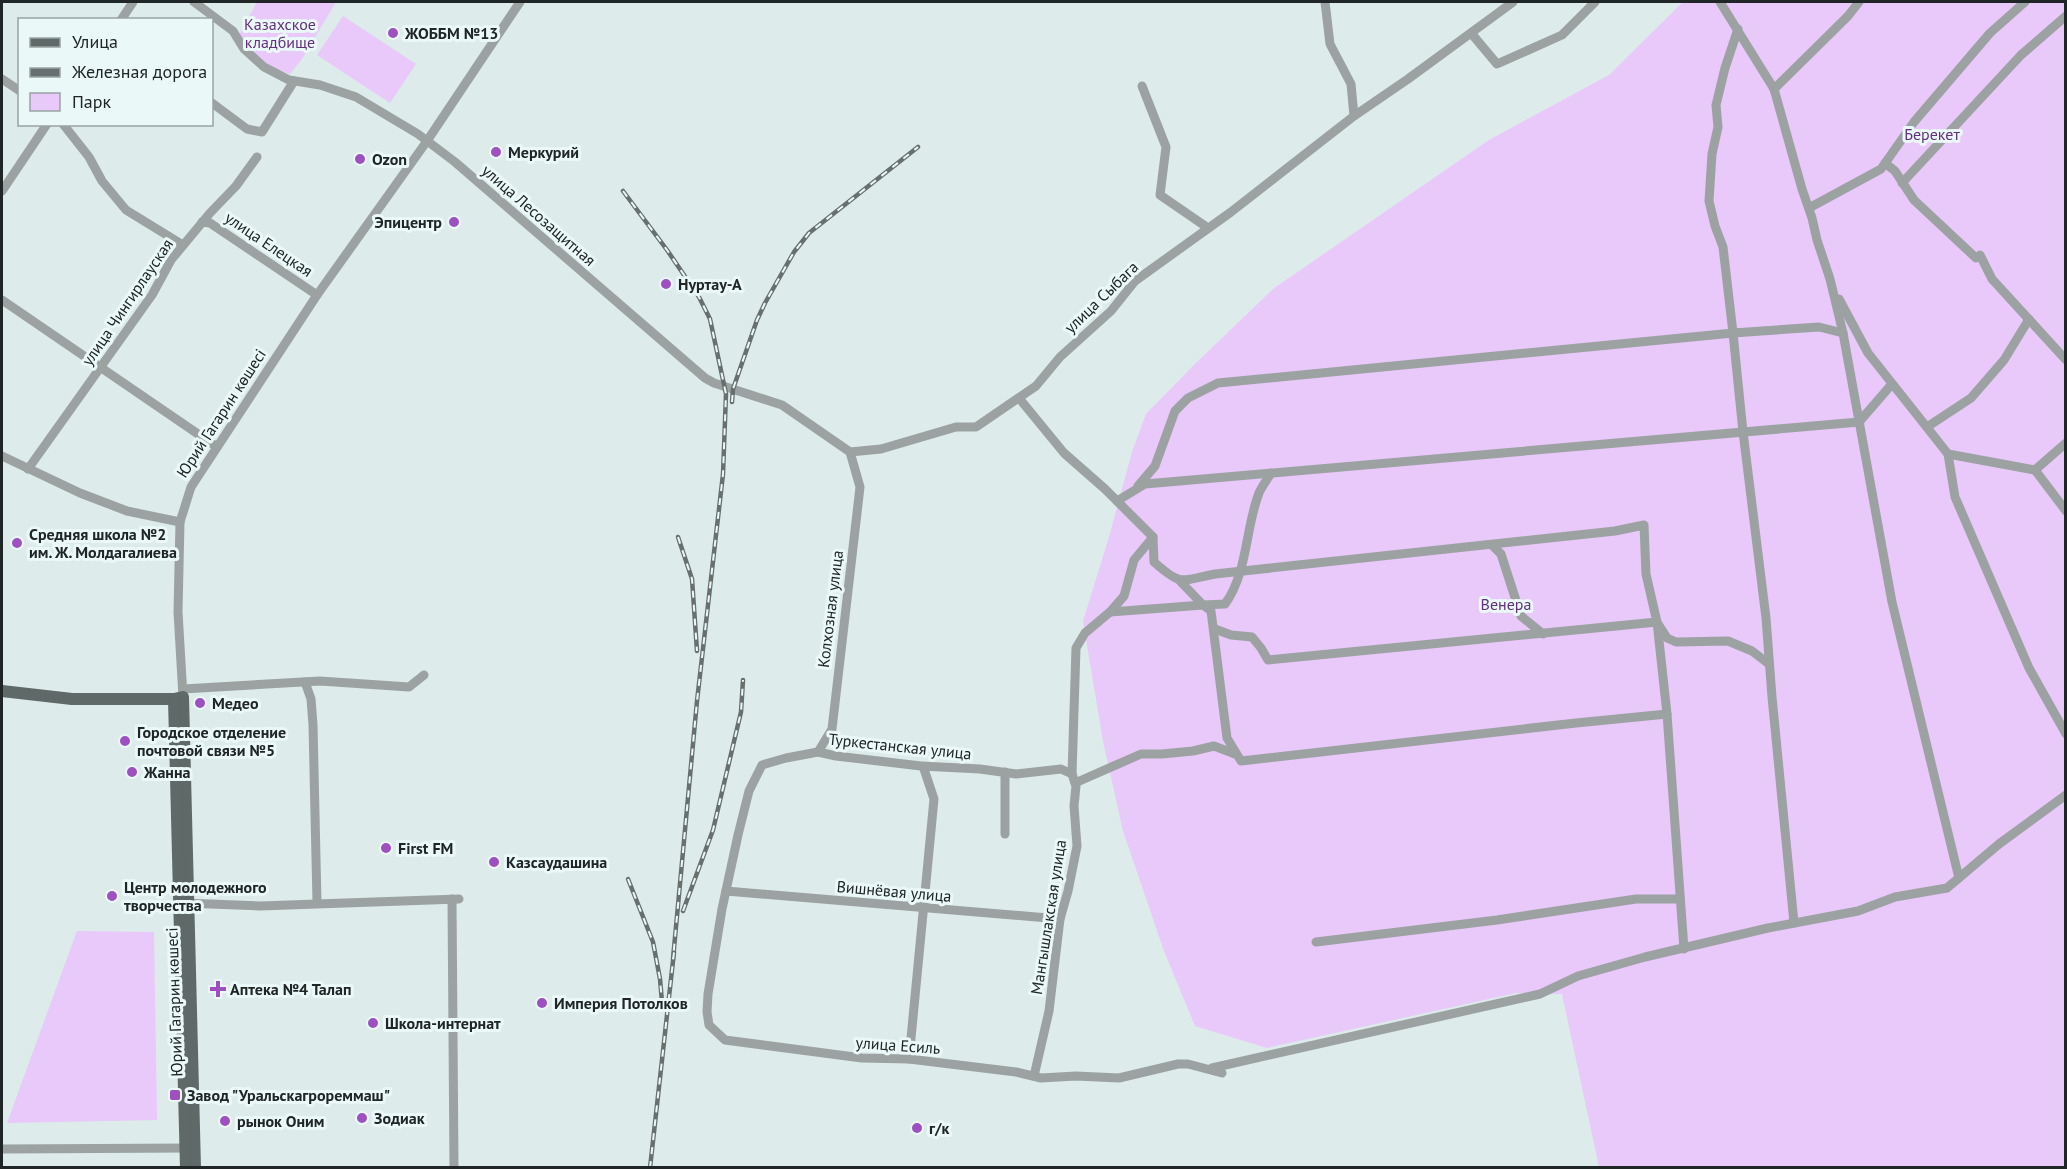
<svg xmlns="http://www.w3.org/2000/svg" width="2067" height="1169" viewBox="0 0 2067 1169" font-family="'PT Sans',sans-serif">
	<rect width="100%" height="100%" fill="#ddebea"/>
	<g fill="#e9c8fa">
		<path d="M257,2H336L302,59L290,74C265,66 254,56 239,35Z"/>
		<polygon points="1683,2 2065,2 2065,1167 1599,1167 1562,994 1516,993 1267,1048 1195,1026 1164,951 1123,831 1103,741 1083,621 1109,537 1132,452 1146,414 1194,365 1273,289 1489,140 1609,75"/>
		<polygon points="343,16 416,64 390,103 317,55"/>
		<polygon points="77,931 154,932 157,1120 7,1123"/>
	</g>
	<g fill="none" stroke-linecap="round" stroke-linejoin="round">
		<g stroke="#9ca2a2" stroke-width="9">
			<polyline points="194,2 233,31 244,49 264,67 289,80 320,85 356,97 418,134 455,162 705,378 714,383 782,405 850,452 860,487 832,729 818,752"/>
			<polyline points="1325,2 1330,44 1351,84 1354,116"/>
			<polyline points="1720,2 1774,89 1802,189 1812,218 1817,240 1830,279 1843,333 1892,602 1959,878"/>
			<polyline points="121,20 133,2"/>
			<polyline points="1738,29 1725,68 1716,105 1718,127 1712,154 1709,201 1715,226 1723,247 1733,333 1743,432 1766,618 1772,697 1794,923"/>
			<polyline points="1471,33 1497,64 1562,35 1595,2"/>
			<polyline points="2,79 20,91"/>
			<polyline points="1142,86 1166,147 1160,195 1208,228"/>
			<polyline points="1774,89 1848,16 1859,2"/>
			<polyline points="212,103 247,129 262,132 294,81"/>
			<polyline points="63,124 89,157 102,181 126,210 183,245"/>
			<polyline points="1885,163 1895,171 1914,200 1976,258"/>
			<polyline points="1902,183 2021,55 2066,16"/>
			<polyline points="2,191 47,124"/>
			<polyline points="1809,208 1881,169 1914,122 1990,33 2025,2"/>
			<polyline points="202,222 210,223 317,295"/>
			<polyline points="1980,255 1992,279 2066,360"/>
			<polyline points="1839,299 1868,353 1948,454 2035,470 2066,511"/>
			<polyline points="2,300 217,447"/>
			<path d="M1019,398L1064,453L1105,489L1153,537L1154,562C1181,586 1180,581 1215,574L1615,531L1644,525L1646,574L1657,622L1667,714L1684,949"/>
			<polyline points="1927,427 1971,398 2004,360 2029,319"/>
			<polyline points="850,452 881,449 956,427 976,427 1036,386 1060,357 1111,311 1135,281 1231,212 1354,116 1408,79 1513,2"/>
			<polyline points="1948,454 1955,497 2029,668 2066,734"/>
			<polyline points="2,456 80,493 127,511 180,522"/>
			<polyline points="28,469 152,295 171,260 210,213 236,186 257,157"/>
			<polyline points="2035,470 2066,443"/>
			<polyline points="1138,486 1155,466 1175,411 1188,398 1218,383 1733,333 1819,327 1843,333"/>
			<polyline points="1117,501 1145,484 1859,422 1892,384"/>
			<polyline points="1492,545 1501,554 1521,616 1543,634"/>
			<path d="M1180,581L1203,605L1225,604C1248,572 1245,529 1259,493C1262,486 1267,480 1271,473"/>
			<polyline points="1110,612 1203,605 1211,611 1227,738 1241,761 1576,723 1667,714"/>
			<polyline points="1658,624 1667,638 1676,642 1728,641 1752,651 1769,664"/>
			<polyline points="1215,629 1231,635 1252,637 1261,648 1268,660 1657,622"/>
			<polyline points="305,682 311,699 313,725 317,903"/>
			<polyline points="183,689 320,681 409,687 424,675"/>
			<polyline points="183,697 178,612 180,522 191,487 317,295 427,141 520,2"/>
			<polyline points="1072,774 1076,648 1085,633 1110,612 1124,596 1134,560 1153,537"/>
			<polyline points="1075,783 1141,754 1162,754 1193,751 1214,746 1235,754"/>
			<polyline points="1005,834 1005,772"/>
			<polyline points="726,891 1060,919"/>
			<polyline points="452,899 454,1168"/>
			<polyline points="184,903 260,906 459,899"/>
			<polyline points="1316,942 1497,920 1636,899 1680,899"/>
			<polyline points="909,1059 934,799 923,766"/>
			<polyline points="1212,1068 1540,994 1578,976 1645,957 1768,928 1858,911 1895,897 1947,888 1999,844 2066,795"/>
			<polyline points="1034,1076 1049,1011 1060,919 1068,891 1077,846 1074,806 1076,786 1072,774 1061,769 1016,774 980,769 921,766 836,756 818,752 786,758 762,765 749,791 738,835 722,909 708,994 707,1012 709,1025 725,1040 862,1058 909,1059 1016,1072 1041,1078 1076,1076 1119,1078 1178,1064 1188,1064 1222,1073"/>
			<polyline points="2,1149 191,1148"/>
		</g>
		<g stroke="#5e6968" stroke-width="12">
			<polyline points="2,691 72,699 174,699 183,697 195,1168"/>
			<polyline points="174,699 186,1168"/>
		</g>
		<g stroke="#676f6f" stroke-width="4.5">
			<g id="rail">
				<polyline points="623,191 667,250 699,297 710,319 726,394 723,474 697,701 673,959"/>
				<polyline points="732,402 733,389 757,320 765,303 794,252 809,233 918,147"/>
				<polyline points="678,537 692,579 697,651"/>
				<polyline points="628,879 653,942 660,979 662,1002"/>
				<polyline points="683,911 713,830 741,712 743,680"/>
				<polyline points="650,1168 674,952"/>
			</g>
		</g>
		<use href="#rail" stroke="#eaf8f8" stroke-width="2" stroke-dasharray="7" stroke-linecap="butt"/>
	</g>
	<g fill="#9e50c1" stroke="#eaf8f8" stroke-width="2">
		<circle cx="393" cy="33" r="6"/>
		<circle cx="496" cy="152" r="6"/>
		<circle cx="360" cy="159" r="6"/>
		<circle cx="454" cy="222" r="6"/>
		<circle cx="666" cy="284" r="6"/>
		<circle cx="17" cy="543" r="6"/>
		<circle cx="200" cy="703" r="6"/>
		<circle cx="125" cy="741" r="6"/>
		<circle cx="132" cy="772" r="6"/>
		<circle cx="386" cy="848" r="6"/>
		<circle cx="494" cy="862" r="6"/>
		<circle cx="112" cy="896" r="6"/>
		<path d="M215 980h6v6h6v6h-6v6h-6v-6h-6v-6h6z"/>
		<circle cx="542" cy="1003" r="6"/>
		<circle cx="373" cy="1023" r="6"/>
		<rect x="169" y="1089" width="12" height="12" rx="3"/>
		<circle cx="362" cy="1118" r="6"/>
		<circle cx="225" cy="1121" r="6"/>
		<circle cx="917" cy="1128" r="6"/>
	</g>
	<g text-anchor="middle" stroke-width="6" stroke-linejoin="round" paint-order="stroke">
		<g font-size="16" fill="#642f7d" stroke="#eaf8f8">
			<text x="280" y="30">Казахское<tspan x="280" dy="18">кладбище</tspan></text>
			<text x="1932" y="140">Берекет</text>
			<text x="1506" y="610">Венера</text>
		</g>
		<g font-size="16" font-weight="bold" fill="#202525" stroke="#eaf8f8" text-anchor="start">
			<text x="405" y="39">ЖОББМ №13</text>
			<text x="508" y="158">Меркурий</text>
			<text x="372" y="165">Ozon</text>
			<text x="442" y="228" text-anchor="end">Эпицентр</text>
			<text x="678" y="290">Нуртау-А</text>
			<text x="29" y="540">Средняя школа №2<tspan x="29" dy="18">им. Ж. Молдагалиева</tspan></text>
			<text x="212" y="709">Медео</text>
			<text x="137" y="738">Городское отделение<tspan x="137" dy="18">почтовой связи №5</tspan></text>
			<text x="144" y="778">Жанна</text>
			<text x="398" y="854">First FM</text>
			<text x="506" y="868">Казсаудашина</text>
			<text x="124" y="893">Центр молодежного<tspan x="124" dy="18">творчества</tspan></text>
			<text x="230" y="995">Аптека №4 Талап</text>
			<text x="554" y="1009">Империя Потолков</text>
			<text x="385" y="1029">Школа-интернат</text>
			<text x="187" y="1101">Завод "Уральскагрореммаш"</text>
			<text x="374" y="1124">Зодиак</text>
			<text x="237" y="1127">рынок Оним</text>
			<text x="929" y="1134">г/к</text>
		</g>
		<g font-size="16" fill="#202525" stroke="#eaf8f8">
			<text transform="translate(539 215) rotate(41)" y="6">улица Лесозащитная</text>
			<text transform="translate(269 244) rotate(34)" y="6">улица Елецкая</text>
			<text transform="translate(1101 297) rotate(-44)" y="6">улица Сыбага</text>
			<text transform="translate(127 302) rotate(-56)" y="6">улица Чингирлауская</text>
			<text transform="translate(221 413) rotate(-57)" y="6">Юрий Гагарин көшесі</text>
			<text transform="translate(830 609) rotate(-83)" y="6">Колхозная улица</text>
			<text transform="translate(900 746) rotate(6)" y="6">Туркестанская улица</text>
			<text transform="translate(894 891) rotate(5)" y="6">Вишнёвая улица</text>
			<text transform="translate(1048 917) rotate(-81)" y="6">Мангышлакская улица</text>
			<text transform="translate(174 1002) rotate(-92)" y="6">Юрий Гагарин көшесі</text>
			<text transform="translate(898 1045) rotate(4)" y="6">улица Есиль</text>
		</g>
	</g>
	<rect width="2067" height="1169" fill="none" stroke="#202525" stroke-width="6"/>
	<rect x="18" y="18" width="195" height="108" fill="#eaf8f8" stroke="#99a4a4" stroke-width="1.5"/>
	<rect x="30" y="38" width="30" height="9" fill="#5e6968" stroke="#99a4a4" stroke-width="1.5"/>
	<text x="72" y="48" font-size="18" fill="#202525">Улица</text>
	<rect x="30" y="68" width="30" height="9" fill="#676f6f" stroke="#99a4a4" stroke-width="1.5"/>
	<text x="72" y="78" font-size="18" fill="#202525">Железная дорога</text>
	<rect x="30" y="93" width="30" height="18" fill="#e9c8fa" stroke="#99a4a4" stroke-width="1.5"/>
	<text x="72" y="108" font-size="18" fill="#202525">Парк</text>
</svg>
